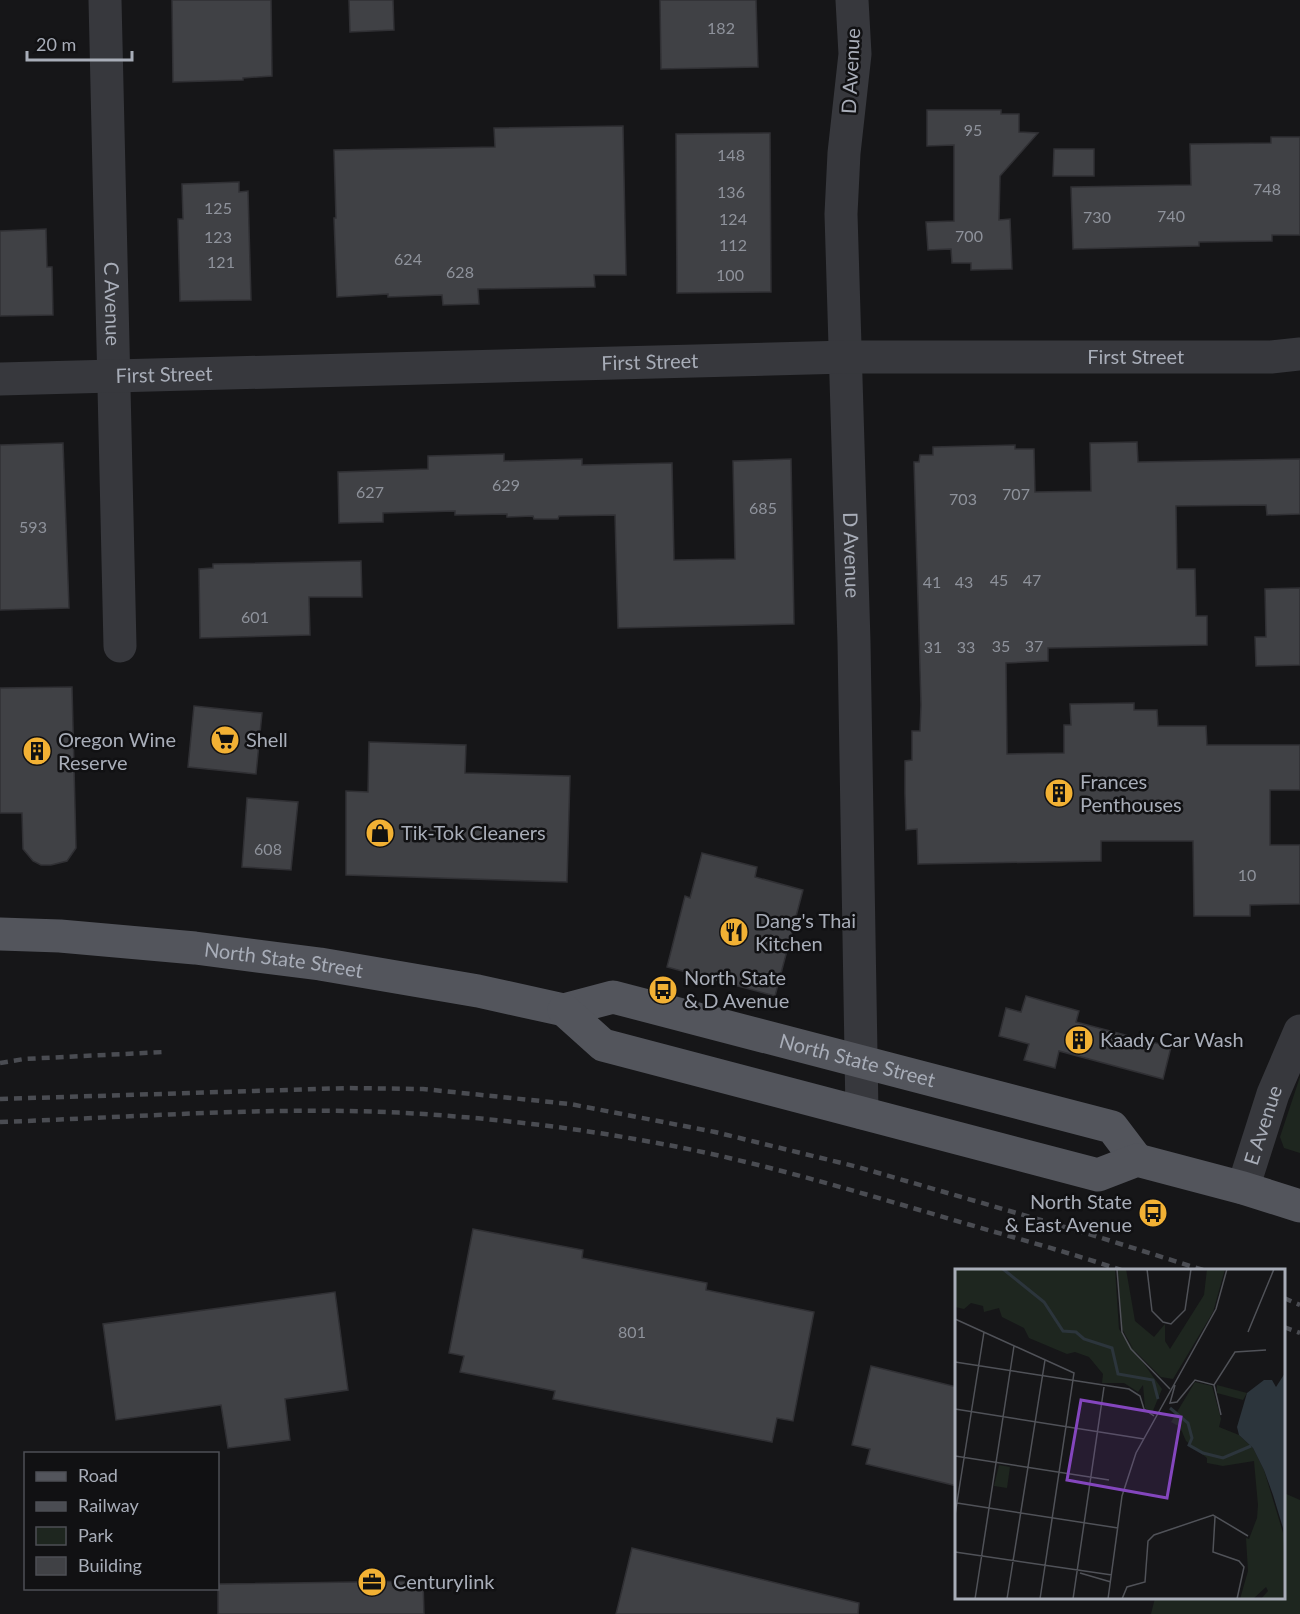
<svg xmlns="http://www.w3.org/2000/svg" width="1300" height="1614" viewBox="0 0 1300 1614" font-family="Lato,sans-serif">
	<rect width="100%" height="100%" fill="#161618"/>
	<g fill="#1e261f">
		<polygon points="1300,1077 1300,1153 1284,1148 1280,1137"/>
		<polygon points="1284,1493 1300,1500 1300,1614 1151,1614 1155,1598 1284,1598"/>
	</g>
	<g fill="#404145" stroke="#303034" stroke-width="1.5">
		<polygon points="172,0 271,0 272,76 243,78 243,80 173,82"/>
		<polygon points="349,0 393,0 394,30 350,32"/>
		<polygon points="660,0 756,0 758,67 661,69"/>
		<polygon points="927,110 1001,110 1001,114 1019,114 1019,132 1038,133 1000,176 999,220 1010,219 1012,269 971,270 971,263 952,263 951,249 928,250 926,222 954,221 954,145 927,146"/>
		<polygon points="623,126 626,275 594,275 595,287 478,289 479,304 443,305 442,295 388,297 388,294 337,297 334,218 336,218 334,150 495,147 494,128"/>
		<polygon points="770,133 771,292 677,293 676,134"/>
		<polygon points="1271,137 1300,137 1300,235 1272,235 1272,241 1199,242 1199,246 1073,249 1071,187 1191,185 1190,144 1271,143"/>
		<polygon points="1054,149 1094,149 1094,176 1053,176"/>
		<polygon points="239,182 239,192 248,191 251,300 180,301 178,219 183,219 182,184"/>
		<polygon points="46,229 47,267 52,267 53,315 0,316 0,231"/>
		<polygon points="1137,442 1138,462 1300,459 1300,514 1267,515 1266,505 1176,506 1177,569 1195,569 1196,616 1207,616 1207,645 1048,648 1048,661 1006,663 1007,754 1064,753 1064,725 1071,725 1070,704 1134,703 1134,710 1157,710 1158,726 1206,726 1207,745 1300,745 1300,790 1270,790 1270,845 1300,845 1300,904 1250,905 1250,916 1194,916 1193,841 1101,841 1101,861 918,864 917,829 906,830 905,794 905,761 912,760 912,731 920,731 921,705 914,462 919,462 920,455 933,455 933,447 1015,445 1015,449 1034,449 1035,492 1091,491 1090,443"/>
		<polygon points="63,443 69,608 0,610 0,445"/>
		<polygon points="504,454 504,461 582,459 582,465 672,463 674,560 735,559 733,461 791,459 794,624 618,628 615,515 559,516 558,519 534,519 533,516 507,517 507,514 455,515 455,511 383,513 383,522 339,523 338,472 428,469 428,456"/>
		<polygon points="361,561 362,597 309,597 310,635 200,638 199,569 213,568 213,564"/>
		<polygon points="1300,588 1300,665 1256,666 1255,637 1266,637 1265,589"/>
		<polygon points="72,687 76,848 67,861 51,865 41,865 33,861 23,849 22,813 0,813 0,688"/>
		<polygon points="194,706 262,713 256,774 188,767"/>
		<polygon points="369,742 466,745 465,773 570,776 567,882 346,875 346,791 368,792"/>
		<polygon points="247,798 298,802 291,870 242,867"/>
		<polygon points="702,853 757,867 755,877 803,890 775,996 667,967 685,896 690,898"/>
		<polygon points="1026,996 1079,1011 1076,1022 1171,1047 1163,1079 1059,1051 1055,1068 1024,1060 1029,1044 999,1036 1006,1008 1021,1012"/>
		<polygon points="473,1229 583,1250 582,1258 707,1283 706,1290 814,1312 793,1421 777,1418 772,1442 553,1399 555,1391 460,1372 464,1356 449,1353"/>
		<polygon points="335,1292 348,1390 285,1399 290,1440 228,1448 221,1405 116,1420 103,1324"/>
		<polygon points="871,1366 957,1387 957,1486 866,1464 870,1449 852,1445"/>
		<polygon points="632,1548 859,1603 858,1614 616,1614"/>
		<polygon points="423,1581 424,1614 218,1614 218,1584"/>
	</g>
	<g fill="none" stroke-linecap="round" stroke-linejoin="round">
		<g stroke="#37383d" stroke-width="33">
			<path id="s1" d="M105,0L120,646"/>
			<path id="s2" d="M852,0L855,54L844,153L841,214L854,642L862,1113"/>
			<path id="s3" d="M0,379L847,357H1271L1300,354"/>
			<path id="s4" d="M1243,1188L1273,1094L1300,1031"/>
		</g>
		<g stroke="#53555c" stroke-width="33">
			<path id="s5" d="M0,934L60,936L195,948L320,964L478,991L564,1010L613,997L1112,1127L1137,1160"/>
			<polyline points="564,1010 603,1045 1098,1175 1137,1160 1243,1188 1300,1206"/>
		</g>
		<g stroke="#4a4c52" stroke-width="4.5" stroke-dasharray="8 6" stroke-linecap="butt">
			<polyline points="0,1063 24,1059 164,1052"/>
			<polyline points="0,1099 348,1088 423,1089 570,1104 715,1132 858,1167 1089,1234 1203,1270"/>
			<path d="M0,1122C141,1117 283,1105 424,1114C496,1119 569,1127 640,1140C742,1157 841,1187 940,1216C1000,1234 1062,1250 1121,1270"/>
			<polyline points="1284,1298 1300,1305"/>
			<polyline points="1284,1327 1300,1333"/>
		</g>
	</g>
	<defs>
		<g id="supermarket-disc" transform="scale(1.5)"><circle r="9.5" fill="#f2b134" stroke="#111113"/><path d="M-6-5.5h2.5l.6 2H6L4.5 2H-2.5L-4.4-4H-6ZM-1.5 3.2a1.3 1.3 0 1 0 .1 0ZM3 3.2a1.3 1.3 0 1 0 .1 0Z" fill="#111"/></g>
		<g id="building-disc" transform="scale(1.5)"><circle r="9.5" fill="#f2b134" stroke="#111113"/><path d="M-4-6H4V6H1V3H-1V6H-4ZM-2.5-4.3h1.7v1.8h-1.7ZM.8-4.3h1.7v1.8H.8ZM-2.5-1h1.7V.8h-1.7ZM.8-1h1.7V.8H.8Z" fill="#111"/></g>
		<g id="shop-disc" transform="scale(1.5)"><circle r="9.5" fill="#f2b134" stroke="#111113"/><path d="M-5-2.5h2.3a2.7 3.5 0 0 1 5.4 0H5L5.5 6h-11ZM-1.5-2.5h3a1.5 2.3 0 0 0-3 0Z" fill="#111"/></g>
		<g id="restaurant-disc" transform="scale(1.5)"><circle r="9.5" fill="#f2b134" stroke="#111113"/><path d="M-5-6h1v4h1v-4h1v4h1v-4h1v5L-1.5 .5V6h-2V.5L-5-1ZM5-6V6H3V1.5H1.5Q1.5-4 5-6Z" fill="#111"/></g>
		<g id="bus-disc" transform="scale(1.5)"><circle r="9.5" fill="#f2b134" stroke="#111113"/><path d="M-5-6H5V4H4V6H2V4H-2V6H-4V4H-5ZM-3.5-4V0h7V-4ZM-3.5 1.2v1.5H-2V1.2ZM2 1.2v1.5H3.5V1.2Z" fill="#111"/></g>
		<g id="office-disc" transform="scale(1.5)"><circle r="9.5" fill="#f2b134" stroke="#111113"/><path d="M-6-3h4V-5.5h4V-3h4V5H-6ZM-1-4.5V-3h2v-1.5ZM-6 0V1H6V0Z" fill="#111"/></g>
	</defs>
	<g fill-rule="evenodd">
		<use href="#supermarket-disc" x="225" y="740"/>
		<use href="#building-disc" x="37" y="751"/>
		<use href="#building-disc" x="1059" y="793"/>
		<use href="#shop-disc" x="380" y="833"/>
		<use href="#restaurant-disc" x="734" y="932"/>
		<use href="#bus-disc" x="663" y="990"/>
		<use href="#building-disc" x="1079" y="1040"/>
		<use href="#bus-disc" x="1153" y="1213"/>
		<use href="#office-disc" x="372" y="1582"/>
	</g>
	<g text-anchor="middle" stroke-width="5" stroke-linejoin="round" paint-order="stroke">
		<g font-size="16" fill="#8e929b">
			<text x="721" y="34">182</text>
			<text x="973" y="136">95</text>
			<text x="731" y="161">148</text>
			<text x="1267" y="195">748</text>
			<text x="731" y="198">136</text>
			<text x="218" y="214">125</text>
			<text x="1171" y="222">740</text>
			<text x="1097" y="223">730</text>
			<text x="733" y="225">124</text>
			<text x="969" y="242">700</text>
			<text x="218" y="243">123</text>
			<text x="733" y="251">112</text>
			<text x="408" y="265">624</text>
			<text x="221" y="268">121</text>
			<text x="460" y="278">628</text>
			<text x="730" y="281">100</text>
			<text x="506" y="491">629</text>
			<text x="370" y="498">627</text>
			<text x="1016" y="500">707</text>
			<text x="963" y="505">703</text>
			<text x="763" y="514">685</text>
			<text x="33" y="533">593</text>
			<text x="999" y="586">45</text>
			<text x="1032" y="586">47</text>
			<text x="932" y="588">41</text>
			<text x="964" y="588">43</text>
			<text x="255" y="623">601</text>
			<text x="1001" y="652">35</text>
			<text x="1034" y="652">37</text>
			<text x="933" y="653">31</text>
			<text x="966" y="653">33</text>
			<text x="268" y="855">608</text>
			<text x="1247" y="881">10</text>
			<text x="632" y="1338">801</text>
		</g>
		<g font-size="20" fill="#a8adb8" stroke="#111113">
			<text transform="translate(851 71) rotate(-87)" y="7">D Avenue</text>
			<text dy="7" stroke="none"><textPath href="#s1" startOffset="304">C Avenue</textPath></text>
			<text dy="7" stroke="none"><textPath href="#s3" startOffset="1136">First Street</textPath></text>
			<text dy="7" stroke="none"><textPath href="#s3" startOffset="650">First Street</textPath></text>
			<text dy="7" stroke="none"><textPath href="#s3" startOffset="164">First Street</textPath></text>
			<text dy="7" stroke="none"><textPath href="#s2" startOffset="556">D Avenue</textPath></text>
			<text dy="7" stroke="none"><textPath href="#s5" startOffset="285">North State Street</textPath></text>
			<text dy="7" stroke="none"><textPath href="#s5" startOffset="873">North State Street</textPath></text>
			<text dy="7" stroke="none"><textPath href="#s4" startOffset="66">E Avenue</textPath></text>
		</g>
		<g font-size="20" fill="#a8adb8" stroke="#111113" text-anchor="start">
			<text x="58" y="747">Oregon Wine<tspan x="58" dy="23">Reserve</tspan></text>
			<text x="246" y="747">Shell</text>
			<text x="1080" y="789">Frances<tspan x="1080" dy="23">Penthouses</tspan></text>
			<text x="401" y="840">Tik-Tok Cleaners</text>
			<text x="755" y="928">Dang's Thai<tspan x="755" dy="23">Kitchen</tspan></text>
			<text x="684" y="985">North State<tspan x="684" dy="23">&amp; D Avenue</tspan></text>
			<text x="1100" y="1047">Kaady Car Wash</text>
			<text x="1132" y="1209" text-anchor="end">North State<tspan x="1132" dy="23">&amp; East Avenue</tspan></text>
			<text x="393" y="1589">Centurylink</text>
		</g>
	</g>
	<g transform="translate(955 1269)">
		<rect width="330" height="330" fill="#161618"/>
		<path d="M0,0H160L164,60L207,120L197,144L190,139L188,116L183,123L169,114H147L148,105L134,88L120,83L112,85L74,69L69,59L47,48L44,39L29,43L28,37L16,34L9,40L0,38ZM163,0H171L180,52L199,68L210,55V72L215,80L249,26L252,0H270L258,43L218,110L206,108L179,81L167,60ZM240,113L257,117L266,150L264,158L284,166L298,179L309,201L329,267L328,330H306L313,322L311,318L298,330H285L293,302L291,269L294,270L302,249L303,236L299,192L268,197L252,194V189L231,172L225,158L216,153ZM262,116L292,124L288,131L262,124ZM44,196L55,198L52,219L39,217Z" fill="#1e261f"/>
		<path d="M330,104V300L328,259L318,226L309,201L298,179L284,166L282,158L292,124L309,111H317L321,118Z" fill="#2c353c"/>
		<path fill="none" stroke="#2c353c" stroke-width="3" d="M48,0L89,33L108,62L121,63L129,70L157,79L163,105L198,111L203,130M215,139L233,154L237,169L234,176L248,184L268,189L296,177"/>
		<path fill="none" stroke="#505258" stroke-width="1.5" d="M162,0L167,63L176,80L215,120M192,0L197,42L208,53L216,55L230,41L236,0M0,50L119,104L85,330M293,63L319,0M0,93L174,120L185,127L189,140L199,147M220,116L215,134L222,133L240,111L259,116L280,83L311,81M259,116L266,146M0,140L189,170M0,187L154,211M2,234L163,259M0,246L29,63M260,248L258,283L284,292L289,298L282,330M0,283L157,306M125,304L156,313M20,330L59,77M52,330L90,91M118,330L149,118M153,330L167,227L181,184L261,40L272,0M167,330L172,318L190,313L193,272L199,266L258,246L293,267"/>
		<path fill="#8446be" fill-opacity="0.15" stroke="#8446be" stroke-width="3" d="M126,131L226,148L212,229L112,211Z"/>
		<rect width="330" height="330" fill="none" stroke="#a8adb8" stroke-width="3"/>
	</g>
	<rect x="24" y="1452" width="195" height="138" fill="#111113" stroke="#4d4f55" stroke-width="1.5"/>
	<rect x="36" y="1472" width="30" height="9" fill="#53555c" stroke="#4d4f55" stroke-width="1.5"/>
	<text x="78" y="1482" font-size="18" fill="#a8adb8">Road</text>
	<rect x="36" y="1502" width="30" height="9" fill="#4a4c52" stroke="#4d4f55" stroke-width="1.5"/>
	<text x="78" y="1512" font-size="18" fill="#a8adb8">Railway</text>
	<rect x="36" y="1527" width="30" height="18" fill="#1e261f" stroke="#4d4f55" stroke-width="1.5"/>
	<text x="78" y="1542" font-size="18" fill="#a8adb8">Park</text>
	<rect x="36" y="1557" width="30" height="18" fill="#404145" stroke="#4d4f55" stroke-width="1.5"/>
	<text x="78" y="1572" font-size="18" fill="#a8adb8">Building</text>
	<path d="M27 51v9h105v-9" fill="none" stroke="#a8adb8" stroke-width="3"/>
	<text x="36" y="51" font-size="18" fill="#a8adb8" stroke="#111113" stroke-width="4.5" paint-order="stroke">20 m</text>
</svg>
